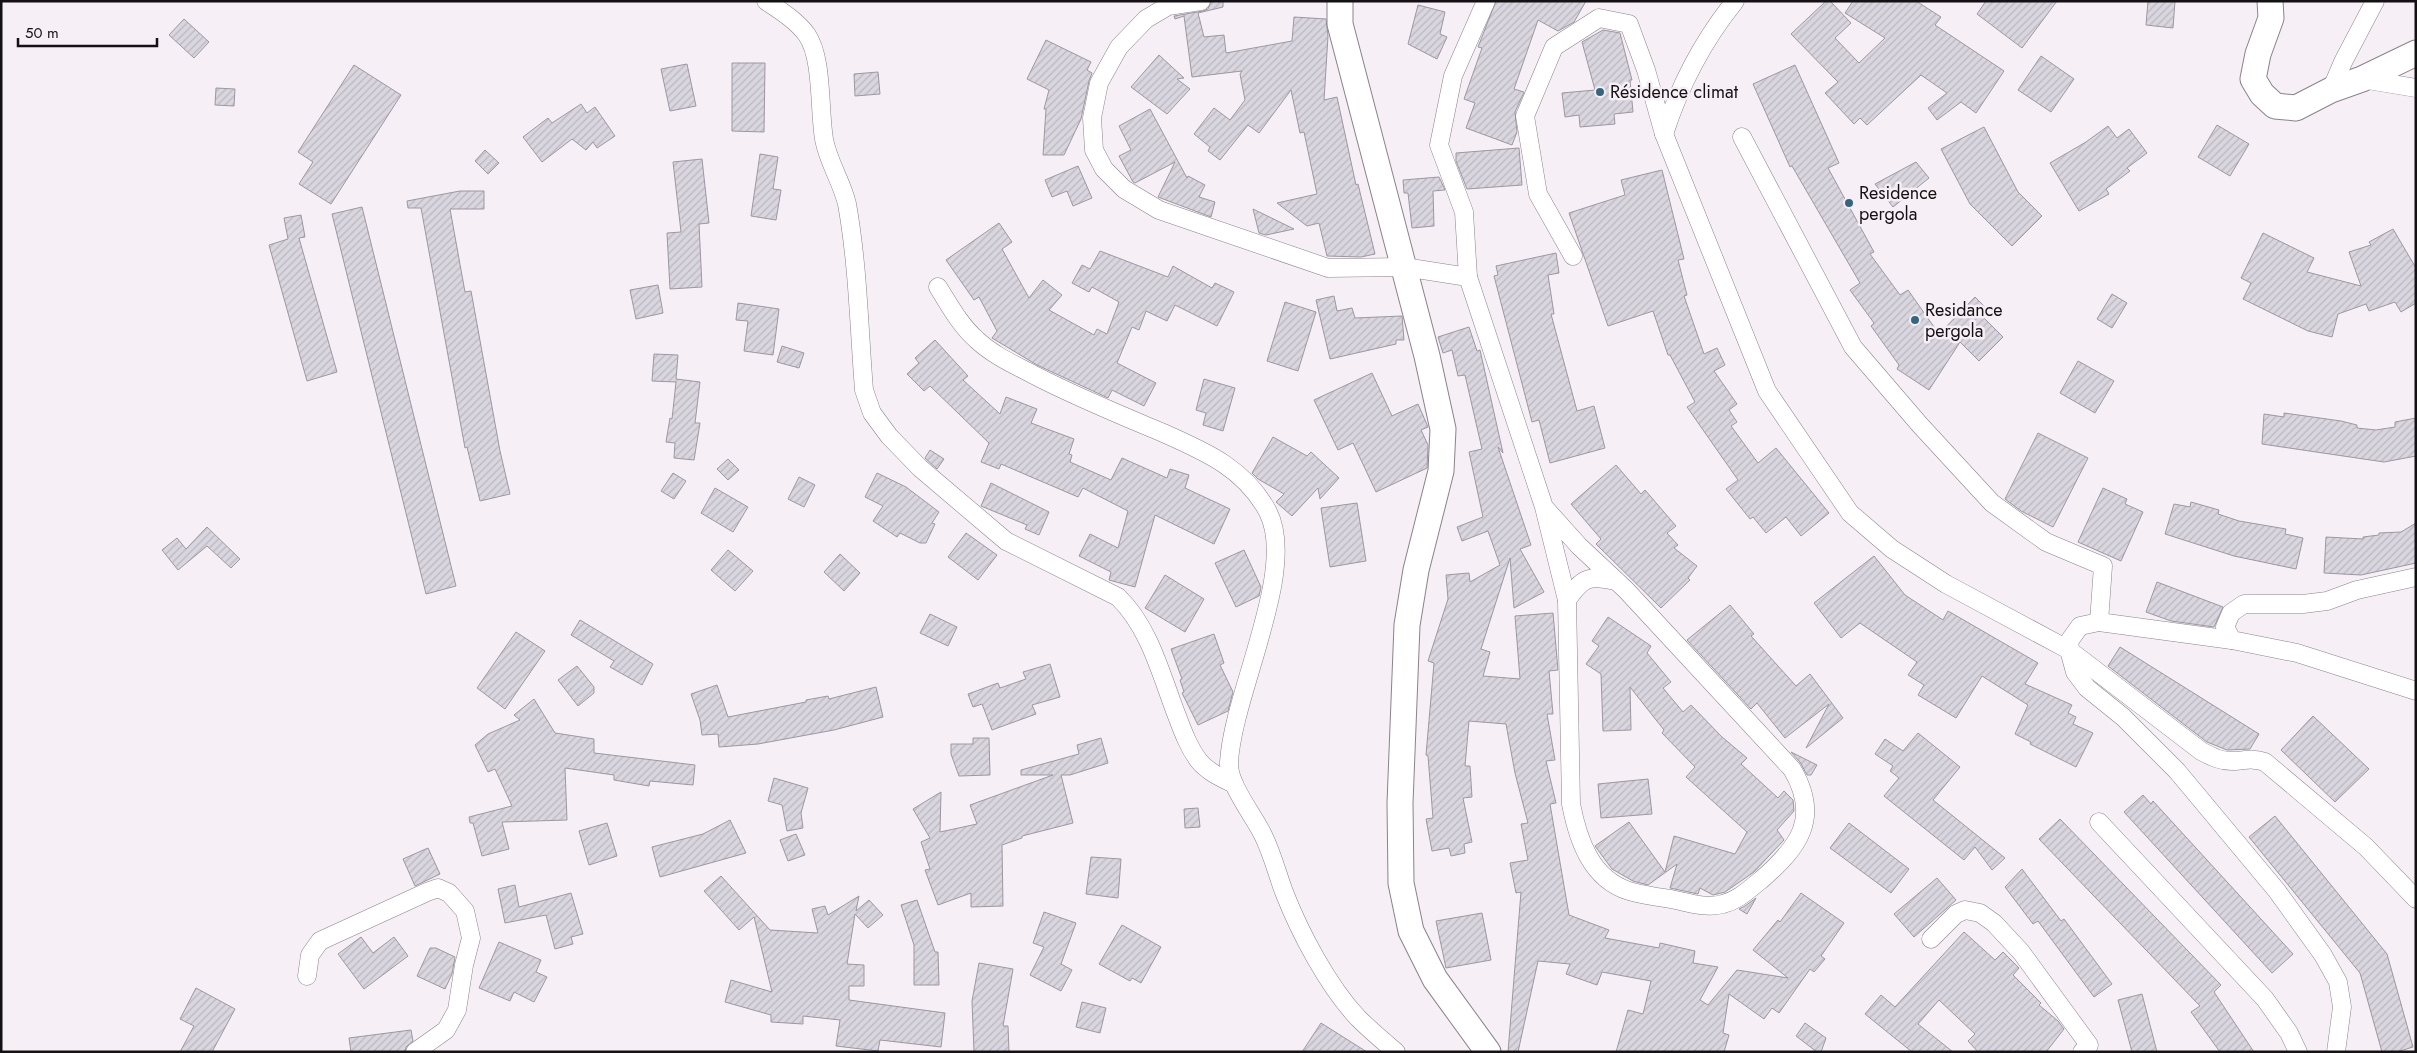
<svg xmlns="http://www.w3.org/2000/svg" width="2417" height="1053" viewBox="0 0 2417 1053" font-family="Jost,sans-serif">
	<defs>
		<pattern id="building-hatch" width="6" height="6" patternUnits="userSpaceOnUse" patternTransform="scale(1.25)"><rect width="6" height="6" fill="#dad6df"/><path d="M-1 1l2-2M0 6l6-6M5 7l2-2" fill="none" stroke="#bab7be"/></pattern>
	</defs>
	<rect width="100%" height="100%" fill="#f7eff6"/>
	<g fill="url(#building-hatch)" stroke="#9c97a0">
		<polygon points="1211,1 1223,1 1223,7 1198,13 1204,37 1224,35 1226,53 1292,41 1294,17 1326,19 1328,36 1324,100 1337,97 1356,185 1358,184 1375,254 1361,257 1327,256 1319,223 1307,226 1277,203 1317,194 1304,132 1300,133 1291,90 1259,133 1248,125 1220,160 1208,151 1210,147 1194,134 1214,108 1230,120 1245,100 1240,74 1242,71 1192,77 1184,16 1175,19 1174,16 1203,11 1208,9"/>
		<polygon points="1496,1 1586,1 1574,22 1558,31 1538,20 1514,89 1524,92 1515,112 1517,132 1512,145 1466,128 1475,103 1464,99 1482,48 1478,47"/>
		<polygon points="1826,1 1830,1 1851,23 1835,38 1859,63 1885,38 1845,13 1853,1 1916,1 1941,17 1935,25 2004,71 1976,113 1961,102 1937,120 1928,108 1947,93 1921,75 1867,125 1860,118 1854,124 1825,93 1838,82 1791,34"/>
		<polygon points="1986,1 2057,1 2022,48 1977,14"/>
		<polygon points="2148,1 2175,1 2173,28 2146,25"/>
		<polygon points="1418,5 1445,12 1440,34 1447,37 1437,59 1408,44"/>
		<polygon points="184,19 209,42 194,58 169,35"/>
		<polygon points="1603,30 1620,33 1632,80 1630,80 1633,112 1614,114 1615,124 1580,127 1579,115 1565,117 1562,93 1595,90 1582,42"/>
		<polygon points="1046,40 1091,62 1087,70 1092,73 1089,81 1081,119 1064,155 1043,155 1046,109 1044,109 1049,90 1027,79"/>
		<polygon points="1159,55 1184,78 1177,79 1190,89 1167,114 1131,87"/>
		<polygon points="2041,56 2074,79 2051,112 2018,90"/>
		<polygon points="732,63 765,63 764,132 732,131"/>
		<polygon points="687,64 696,106 670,111 661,69"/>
		<polygon points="354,65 401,95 331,204 299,184 313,162 298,152"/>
		<polygon points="1795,65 1839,163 1828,168 1874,252 1870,254 1900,295 1908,290 1939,334 1975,297 1987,309 1981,315 2003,337 1979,361 1960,342 1929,390 1897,369 1899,365 1871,326 1874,323 1850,290 1860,283 1792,166 1790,167 1753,84"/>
		<polygon points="878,72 880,94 855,96 854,74"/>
		<polygon points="216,88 235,89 234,106 215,105"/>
		<polygon points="581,104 587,113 595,107 615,136 597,148 593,142 586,150 572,139 542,162 523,137 548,118 552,123"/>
		<polygon points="1150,109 1187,178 1188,176 1205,185 1199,197 1215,202 1211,217 1158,197 1175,162 1135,183 1133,182 1119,156 1131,150 1119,126"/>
		<polygon points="2217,125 2249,144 2230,176 2198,157"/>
		<polygon points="2108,126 2117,138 2129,129 2147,153 2127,168 2130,171 2106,189 2109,194 2079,211 2050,163 2086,142"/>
		<polygon points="1984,127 2018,192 2042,216 2012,246 1970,204 1941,149"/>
		<polygon points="1519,148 1522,185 1467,189 1456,161 1456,153"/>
		<polygon points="485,150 499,163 488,174 475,161"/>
		<polygon points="760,154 778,157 773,189 781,190 776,220 751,216"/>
		<polygon points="702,159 709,223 699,224 702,287 670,289 667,233 681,232 673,162"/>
		<polygon points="1916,162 1929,178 1893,207 1875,184"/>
		<polygon points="1078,166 1092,198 1073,206 1067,191 1052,197 1045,180"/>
		<polygon points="1662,170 1684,259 1678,260 1687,295 1684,296 1704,354 1717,348 1725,365 1714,371 1737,404 1729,410 1737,422 1731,426 1758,463 1776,448 1829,513 1801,536 1786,517 1766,533 1753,517 1750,519 1726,489 1738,480 1687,407 1695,402 1670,355 1668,355 1653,311 1608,326 1569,213 1625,195 1621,180"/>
		<polygon points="1439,177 1445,190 1433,191 1434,226 1412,228 1408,193 1404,193 1403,180"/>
		<polygon points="460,191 484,191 484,209 450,209 465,292 471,291 500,451 510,494 480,501 467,447 465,448 421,208 408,208 407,201"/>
		<polygon points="362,207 456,586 426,594 332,214"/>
		<polygon points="1253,209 1294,229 1266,235 1259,233"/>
		<polygon points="301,215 305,237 299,238 337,372 307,381 269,245 288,239 284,218"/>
		<polygon points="999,223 1012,242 1002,249 1029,298 1043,280 1062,295 1049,310 1094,335 1097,329 1107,334 1119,302 1092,287 1089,292 1072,283 1082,265 1090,269 1100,251 1168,277 1173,266 1212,288 1215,283 1234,292 1217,326 1175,305 1167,321 1146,311 1139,330 1132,327 1117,363 1156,383 1144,406 1112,390 1108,398 1037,365 992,338 997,331 979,297 974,300 946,260"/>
		<polygon points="2393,229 2416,268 2416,303 2401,312 2395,302 2369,311 2366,304 2338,314 2332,337 2308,331 2243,299 2251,283 2241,278 2263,233 2314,258 2307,272 2361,286 2349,252 2371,245 2369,242"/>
		<polygon points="1556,253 1559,273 1548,275 1554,314 1551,314 1577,411 1594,406 1605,448 1550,463 1539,420 1532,422 1494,276 1498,275 1496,266"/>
		<polygon points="658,285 663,313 636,319 630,290"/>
		<polygon points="2112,294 2127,303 2112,328 2097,319"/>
		<polygon points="1334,296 1337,311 1352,308 1355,318 1402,316 1404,340 1396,340 1396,344 1330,359 1316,300"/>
		<polygon points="1285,302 1316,312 1298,371 1267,361"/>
		<polygon points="738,303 779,309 773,355 744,351 748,321 736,320"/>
		<polygon points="1469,327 1477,351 1480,350 1503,453 1498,447 1531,545 1520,549 1544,592 1514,608 1510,558 1481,649 1490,652 1483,676 1520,679 1515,616 1553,613 1558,670 1549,671 1553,714 1547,714 1555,760 1546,761 1556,803 1550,804 1569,915 1609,930 1605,938 1659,948 1660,943 1695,951 1693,963 1718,967 1700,1000 1708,1005 1737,970 1788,978 1753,950 1778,920 1780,922 1801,893 1844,923 1821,956 1825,959 1814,972 1810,969 1779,1013 1772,1008 1764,1019 1729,994 1723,1033 1729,1035 1724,1052 1616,1052 1628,1010 1643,1014 1651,981 1602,972 1597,985 1566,974 1570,964 1538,961 1518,1052 1508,1052 1521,892 1516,893 1510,863 1528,860 1521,824 1528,823 1515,773 1506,724 1469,721 1465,766 1470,766 1472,797 1463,798 1472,842 1464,844 1465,853 1451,856 1449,848 1432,851 1426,819 1433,818 1428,756 1426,755 1434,663 1428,661 1448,599 1446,575 1469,573 1470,582 1500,565 1488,531 1462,541 1457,527 1483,517 1469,452 1482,449 1465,375 1458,376 1452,350 1443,353 1438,337"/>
		<polygon points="935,340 968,376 963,380 1000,414 1006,397 1037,409 1031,423 1074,439 1069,454 1072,455 1070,462 1111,480 1122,458 1167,478 1170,469 1189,475 1185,488 1230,509 1214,544 1155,515 1135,587 1109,580 1111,572 1079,556 1090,534 1118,548 1128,511 1083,488 1078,497 1001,464 999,469 981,462 989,443 930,386 924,391 907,374 919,363 915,358"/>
		<polygon points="782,346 804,353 799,368 777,362"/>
		<polygon points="654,354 678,355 676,379 700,382 695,423 700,423 694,460 674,458 675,443 666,442 670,418 672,419 676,382 652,381"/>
		<polygon points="2078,361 2114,381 2095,413 2060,393"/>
		<polygon points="1372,373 1392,416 1418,404 1428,427 1421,430 1428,445 1427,468 1376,492 1353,443 1338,450 1314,400"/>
		<polygon points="1204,379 1235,388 1223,431 1203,425 1206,413 1196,410"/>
		<polygon points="2284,413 2341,421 2357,425 2357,428 2376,430 2395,427 2395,422 2416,418 2416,456 2384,462 2262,444 2264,414 2284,417"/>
		<polygon points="2038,433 2088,458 2053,527 2021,511 2005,499"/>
		<polygon points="1273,437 1307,456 1311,452 1339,478 1320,499 1318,488 1292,516 1276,502 1284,494 1258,479 1252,473"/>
		<polygon points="930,450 944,459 937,469 925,458"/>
		<polygon points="728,459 739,470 728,480 717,469"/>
		<polygon points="1616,465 1641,494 1645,490 1676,526 1667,533 1678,545 1674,548 1697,566 1688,578 1690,580 1661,608 1596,544 1601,539 1571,504"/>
		<polygon points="673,473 686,481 674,499 661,491"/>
		<polygon points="877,473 906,487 939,512 932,523 935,524 926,543 920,543 900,533 897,537 873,521 883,506 865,497"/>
		<polygon points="799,477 815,485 804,507 788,499"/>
		<polygon points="991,483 1049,512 1039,535 1025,529 1027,525 981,506"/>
		<polygon points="715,488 748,507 733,532 701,513"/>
		<polygon points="2103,488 2127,499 2125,504 2143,512 2121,561 2078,542"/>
		<polygon points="2191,502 2219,510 2218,514 2239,521 2286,529 2285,534 2303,538 2296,569 2234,556 2165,534 2174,504 2190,507"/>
		<polygon points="1357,503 1366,561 1330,567 1321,508"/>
		<polygon points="2416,523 2416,563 2361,575 2324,573 2326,537 2363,539 2363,537 2379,535 2379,533 2401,532"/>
		<polygon points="207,527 240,559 231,568 207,546 178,570 162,550 177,538 186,549"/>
		<polygon points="966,533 997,555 978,580 948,557"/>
		<polygon points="728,550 753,571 735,591 711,570"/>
		<polygon points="1244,550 1261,587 1259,596 1236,607 1215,563"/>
		<polygon points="840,554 860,573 844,591 824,572"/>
		<polygon points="1874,556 1905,595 1943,620 1948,611 2038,663 2025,684 2072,705 2068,713 2076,717 2073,724 2093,733 2076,767 2030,744 2031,742 2015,734 2028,705 1982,676 1956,718 1918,695 1924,685 1908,675 1917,662 1860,623 1841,638 1814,603"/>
		<polygon points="1165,575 1204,599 1185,632 1145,608"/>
		<polygon points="2157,582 2223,607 2214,627 2171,621 2146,612"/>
		<polygon points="1730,605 1754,634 1751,636 1796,686 1810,674 1843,718 1806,748 1829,704 1785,738 1757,703 1751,709 1687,640"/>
		<polygon points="930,614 957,627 948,646 920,633"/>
		<polygon points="1608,617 1651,646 1647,653 1671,682 1663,688 1683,712 1691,705 1722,737 1747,758 1741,764 1778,798 1784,791 1793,800 1794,811 1777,830 1784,840 1754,872 1725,892 1713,895 1700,888 1698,894 1670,888 1677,864 1648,885 1633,881 1612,869 1595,846 1629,822 1665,872 1674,836 1735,854 1747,832 1686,777 1695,767 1662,733 1664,730 1630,687 1631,730 1603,731 1601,674 1586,664 1599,646 1592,641"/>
		<polygon points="580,620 653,664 642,685 610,667 614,661 571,635"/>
		<polygon points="516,632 545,651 505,709 477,688"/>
		<polygon points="1214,634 1224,663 1220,665 1233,692 1228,711 1198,725 1182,693 1184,692 1180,680 1182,679 1171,649"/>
		<polygon points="2120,647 2259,734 2250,749 2227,750 2207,742 2108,666"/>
		<polygon points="1050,664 1060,697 1032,705 1036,714 992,730 982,704 973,707 968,694 998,683 1000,688 1026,679 1023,672"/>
		<polygon points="577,666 594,687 594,693 578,706 558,680"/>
		<polygon points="717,685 728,717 806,702 806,700 828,696 829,699 876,687 883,717 834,730 758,744 719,747 718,734 702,735 700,720 691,694"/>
		<polygon points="534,699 555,733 594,739 594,753 695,765 693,785 650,781 649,786 614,780 614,775 565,768 567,820 502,822 509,849 482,856 473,823 470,823 469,817 512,806 495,769 488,772 475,745 488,734 520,720 514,715"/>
		<polygon points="2313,716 2369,769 2335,802 2281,750"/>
		<polygon points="1918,733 1960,767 1933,800 2005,858 1992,870 1975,847 1964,860 1884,796 1899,778 1890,771 1893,766 1875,754 1885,739 1903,751"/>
		<polygon points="973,738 989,738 990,775 959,776 951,754 951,744 973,744"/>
		<polygon points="1101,738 1108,763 1070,775 1061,775 1073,823 1022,836 1022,838 1002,845 1003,906 971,907 971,893 938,905 925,870 930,869 921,842 930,838 913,809 941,792 940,832 977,824 970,805 1053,775 1021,775 1021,770 1079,754 1077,745"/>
		<polygon points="1791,752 1817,765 1811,775 1807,775 1800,762"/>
		<polygon points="774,778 808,788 801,813 803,828 787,831 782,805 768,801"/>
		<polygon points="1648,779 1652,814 1601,818 1598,784"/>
		<polygon points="2143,795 2151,804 2153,801 2293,954 2272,973 2124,812"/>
		<polygon points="1198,808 1200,827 1185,828 1184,809"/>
		<polygon points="2275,816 2387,954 2413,1047 2397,1052 2382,1052 2360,973 2249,837"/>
		<polygon points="2060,819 2221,985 2214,992 2254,1052 2220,1052 2191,1012 2200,1006 2039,839"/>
		<polygon points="730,820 746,853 660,877 652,847 703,834"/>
		<polygon points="607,823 617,856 589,865 579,831"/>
		<polygon points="1849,823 1909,869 1891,893 1830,848"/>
		<polygon points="796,834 805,855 788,861 780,840"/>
		<polygon points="428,848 440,874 415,886 403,859"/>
		<polygon points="1091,857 1121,859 1118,898 1086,894"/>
		<polygon points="2022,869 2061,921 2064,919 2112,984 2094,997 2038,921 2033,924 2005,887"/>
		<polygon points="721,876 770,930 818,933 812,909 825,906 828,915 859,896 856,911 869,900 883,915 868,928 855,914 847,964 864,965 864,986 849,986 849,1000 945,1013 941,1047 880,1040 878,1051 836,1046 840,1020 803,1016 803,1024 771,1022 771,1015 725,1002 731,980 772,992 754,917 739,930 704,891"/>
		<polygon points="1937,878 1956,900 1914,937 1894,914"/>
		<polygon points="515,885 519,907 571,893 583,934 571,937 573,944 555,949 546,915 505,923 498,889"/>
		<polygon points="1756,898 1747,914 1739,909 1745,906"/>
		<polygon points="917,900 935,952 938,952 939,985 914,985 914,945 901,905"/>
		<polygon points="1044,912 1076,923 1061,964 1072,970 1061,991 1030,975 1044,947 1033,943"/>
		<polygon points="1482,913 1491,960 1446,968 1436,921"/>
		<polygon points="1122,925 1161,947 1141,983 1132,978 1130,981 1099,964"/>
		<polygon points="1964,932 1995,960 2003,952 2019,968 2013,975 2041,1003 2039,1005 2058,1021 2064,1029 2046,1052 1978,1052 1968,1041 1975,1034 1939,1000 1918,1024 1953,1052 1912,1052 1865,1014 1881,995 1895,1007"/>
		<polygon points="361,937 373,953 394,937 408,956 364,989 338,954"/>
		<polygon points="499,942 541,960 536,972 547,977 534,1002 514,992 510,1001 479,988"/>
		<polygon points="430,948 436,948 455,957 452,974 445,989 417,976"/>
		<polygon points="979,963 1013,969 1003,1026 1008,1026 1009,1052 974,1052 972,1001"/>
		<polygon points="196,988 235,1009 212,1052 180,1052 194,1026 180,1019"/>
		<polygon points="2142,994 2157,1052 2132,1052 2118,1000"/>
		<polygon points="1082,1002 1106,1008 1100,1033 1076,1027"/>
		<polygon points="1321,1023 1367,1052 1302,1052"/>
		<polygon points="1805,1023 1826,1038 1821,1052 1817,1052 1796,1036"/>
		<polygon points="411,1030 413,1041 406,1047 405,1052 351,1052 349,1038"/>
	</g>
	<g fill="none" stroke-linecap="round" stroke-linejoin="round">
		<g stroke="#8b838a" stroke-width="19">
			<g id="minor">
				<path d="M766,1C781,11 797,21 807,35C823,58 819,110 824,139C828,162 842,182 847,204C858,265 859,328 864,390L872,413L889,436L920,468L1006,541L1118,597C1150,628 1161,675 1177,716C1183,732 1189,748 1199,761C1208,772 1222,778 1234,784"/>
				<path d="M1201,1L1168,6L1146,19L1119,47L1099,83L1092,118L1094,150L1104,169L1124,189L1159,210L1328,268L1404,267L1468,277L1544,507L1567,600L1571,804C1578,840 1591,879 1629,891C1642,895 1657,897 1671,899C1687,902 1706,909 1723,904C1739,900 1749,889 1761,880C1799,847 1821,818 1792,769L1626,590L1579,546L1544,507"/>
				<polyline points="2362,79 2416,88"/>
				<polyline points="2331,90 2343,62 2375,1"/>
				<path d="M1664,134C1680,84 1702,42 1735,1"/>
				<polyline points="1742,137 1853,347 1920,425 1992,503 2046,542 2103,566 2099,622"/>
				<path d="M1573,256L1538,194L1525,116L1554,47L1599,18L1629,24L1646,70L1664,134L1767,391L1850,513L1892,549L1946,584L2069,650L2201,751C2212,757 2222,762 2235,761C2247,760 2253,758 2265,762L2366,847L2416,899"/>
				<polyline points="1468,277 1464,212 1439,145 1453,76 1486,1"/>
				<path d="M938,287C950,306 960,325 977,340C993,355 1013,364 1032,374C1074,396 1118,414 1161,432C1204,451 1245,468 1268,512C1298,570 1232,695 1229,763C1228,784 1254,816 1263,835C1272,853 1277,873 1284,892C1300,933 1328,986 1358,1018C1370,1030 1383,1041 1396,1052"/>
				<polyline points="2416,577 2357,590 2327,601 2303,604 2244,604 2231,613 2225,627 2232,640 2297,653 2416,691"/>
				<path d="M1567,600C1583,577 1589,575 1616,581"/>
				<polyline points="2232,640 2099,622 2080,626 2070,640 2069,650 2075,672 2087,688 2123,717 2177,771 2277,891 2323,955 2338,982 2342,1007 2336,1052"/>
				<polyline points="2099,822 2265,999 2289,1033 2298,1052"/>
				<polyline points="1931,939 1956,914 1965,910 1980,913 1994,923 2021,952 2089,1045 2082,1052"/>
				<polyline points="307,976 310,955 320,941 427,892 438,888 449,893 465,911 471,938 464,965 457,1010 446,1030 415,1052"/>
			</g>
		</g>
		<g stroke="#8b838a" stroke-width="27">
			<g id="secondary">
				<polyline points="1340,1 1340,24 1427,356 1443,429 1441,471 1416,570 1407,625 1400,803 1401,883 1411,931 1435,979 1488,1052"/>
				<polyline points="2270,1 2271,18 2258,54 2253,79 2262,94 2275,106 2296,108 2331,90 2362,79 2416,53"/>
			</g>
		</g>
		<use href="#minor" stroke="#fff" stroke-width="18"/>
		<use href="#secondary" stroke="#fff" stroke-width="25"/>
	</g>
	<g fill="#326683" stroke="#f7eff6" stroke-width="2">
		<circle cx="1600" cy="92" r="5"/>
		<circle cx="1849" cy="203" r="5"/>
		<circle cx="1915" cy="320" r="5"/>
	</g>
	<g text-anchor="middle" stroke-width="5" stroke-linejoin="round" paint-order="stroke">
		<g font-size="18" fill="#141114" stroke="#f7eff6" text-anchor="start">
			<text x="1610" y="98">Résidence climat</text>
			<text x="1859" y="199">Residence<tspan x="1859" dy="21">pergola</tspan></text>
			<text x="1925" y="316">Residance<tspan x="1925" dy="21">pergola</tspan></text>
		</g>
	</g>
	<rect width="2417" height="1053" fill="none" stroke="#141114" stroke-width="5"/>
	<path d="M18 38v8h139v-8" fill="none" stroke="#141114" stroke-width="2.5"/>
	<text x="25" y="38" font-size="15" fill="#141114" stroke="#f7eff6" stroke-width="4" paint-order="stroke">50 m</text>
</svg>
